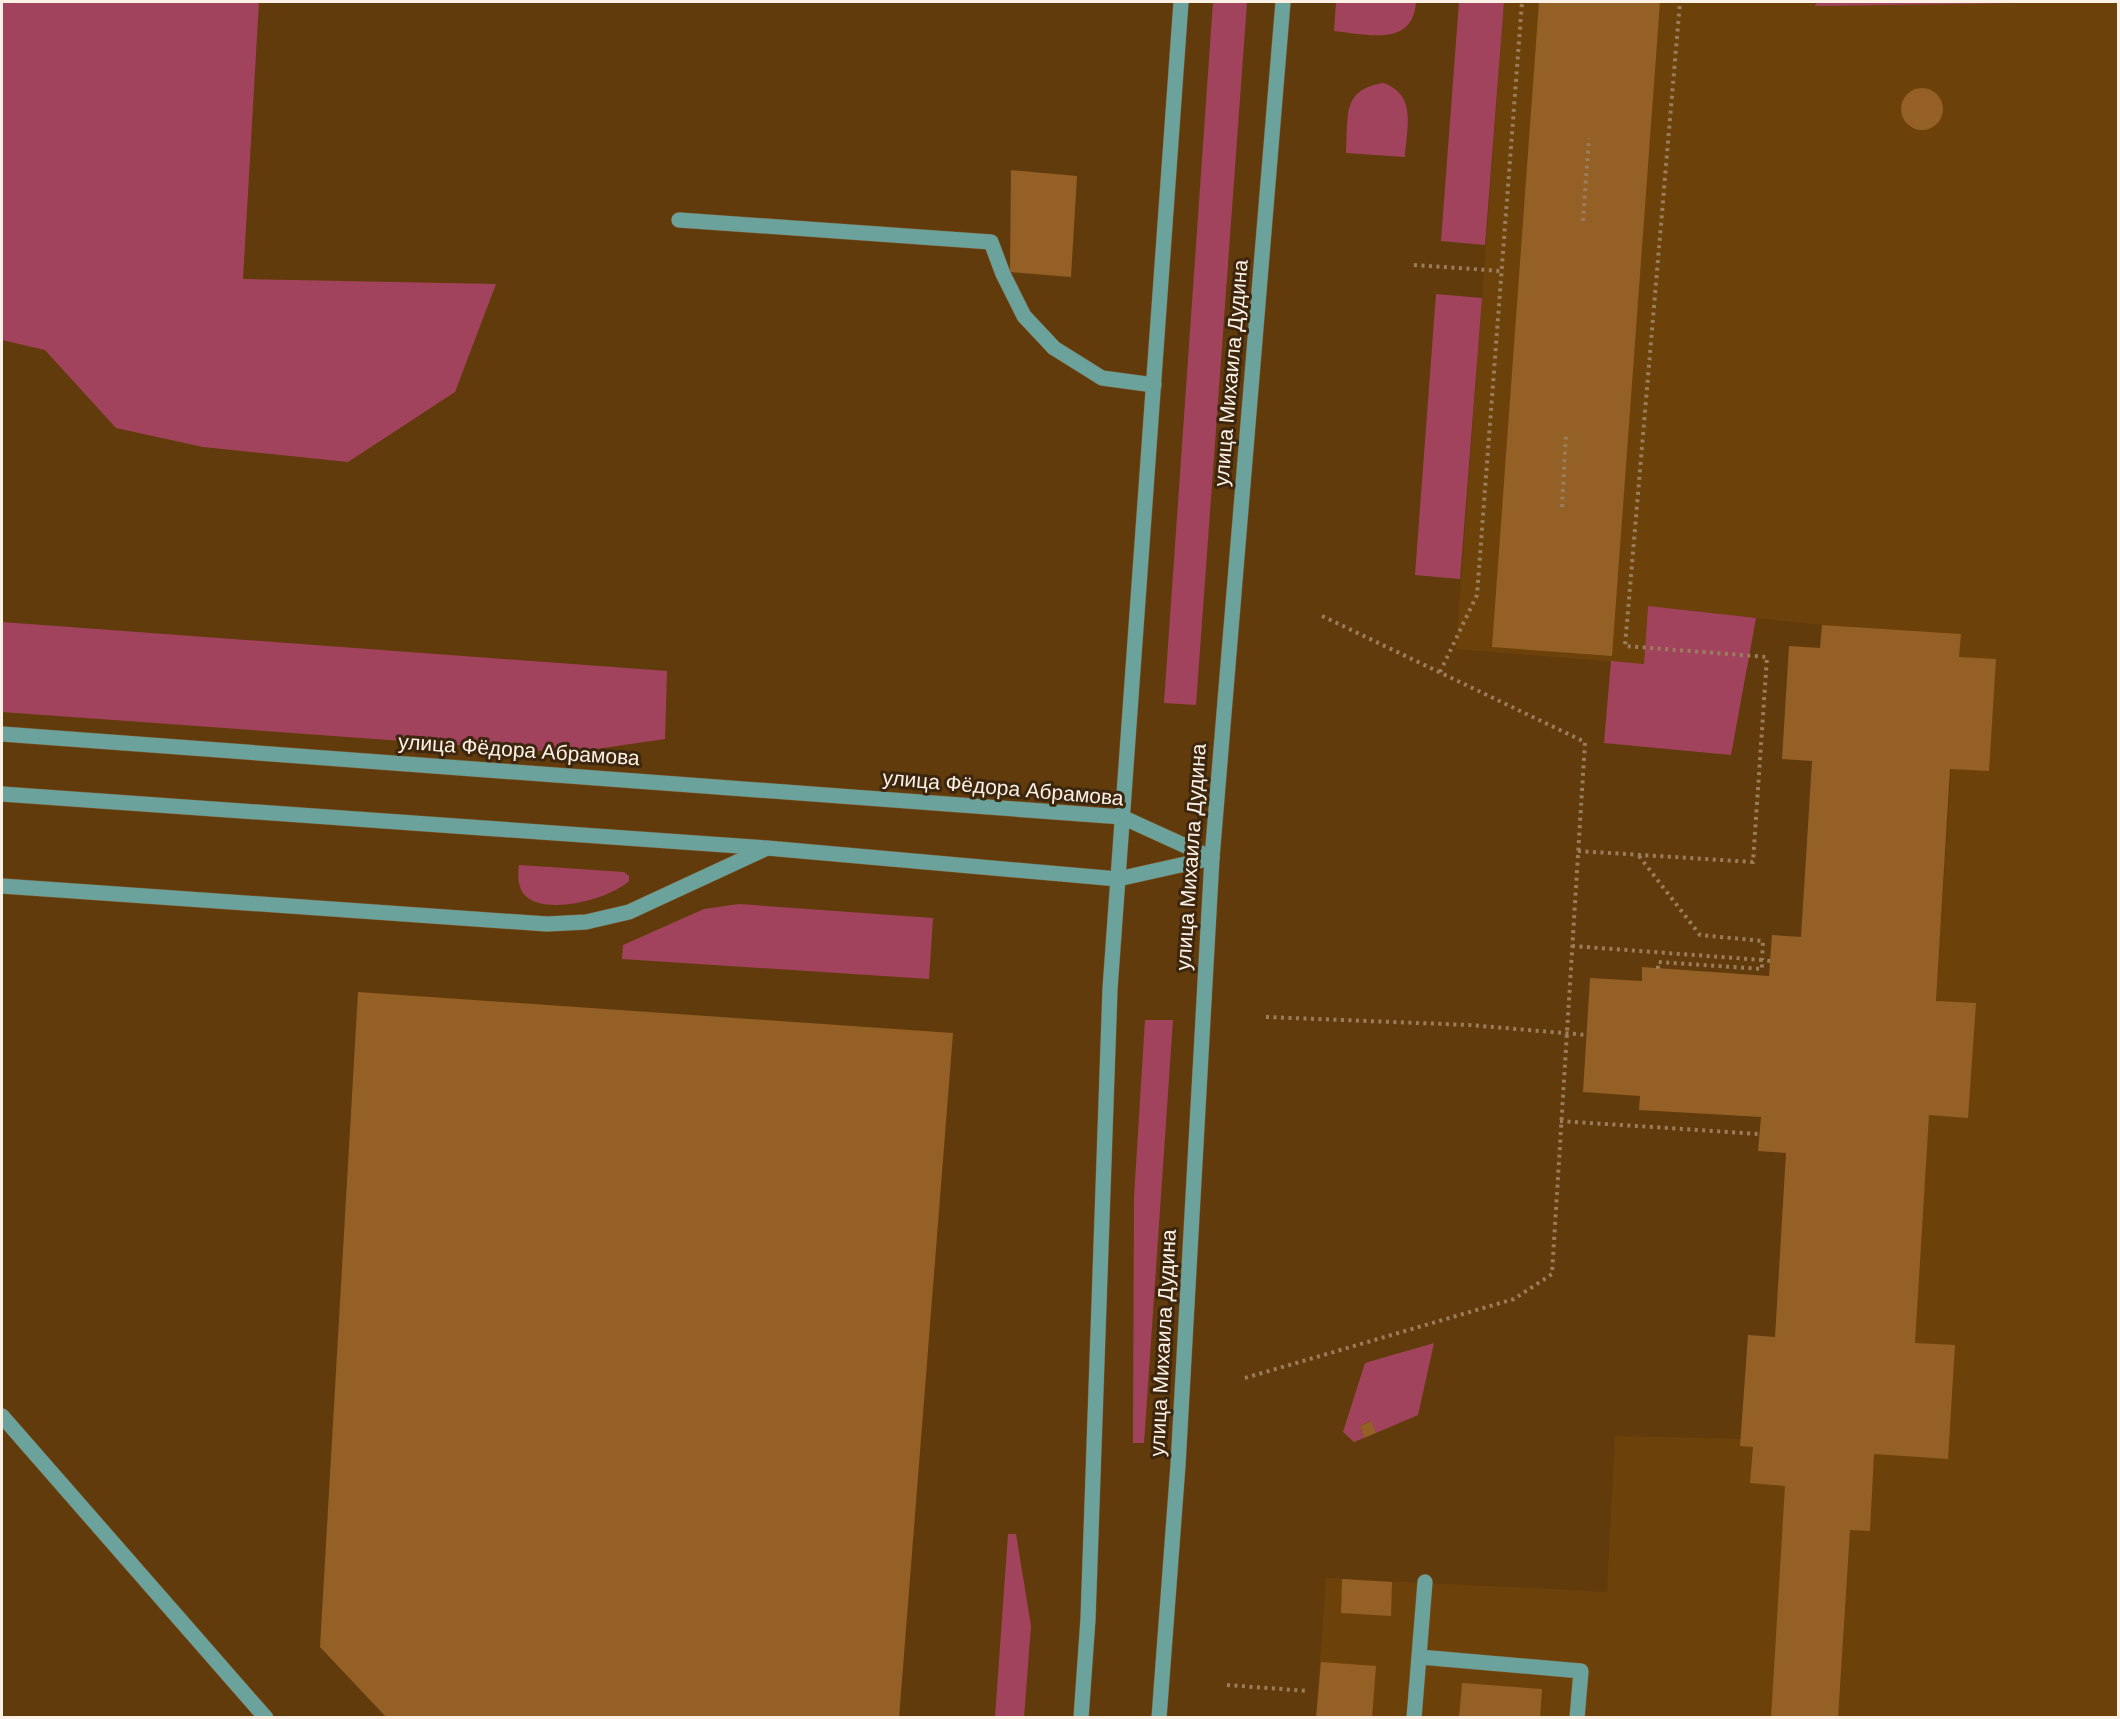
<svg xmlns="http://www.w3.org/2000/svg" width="2120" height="1719" viewBox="0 0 2120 1719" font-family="'DM Sans',sans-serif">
	<rect width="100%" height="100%" fill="#623b0c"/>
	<polygon fill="#6d420a" points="1504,2 2118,2 2118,1717 1316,1718 1326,1578 1607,1592 1615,1436 1742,1439 1907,1449 1960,634 1822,625 1648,606 1644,664 1456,649"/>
	<g fill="#a2435d">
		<polygon points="2,2 259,2 243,279 496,284 455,392 348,462 203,447 116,428 45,350 2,340"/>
		<polygon points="1213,2 1247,2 1196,705 1164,703"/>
		<path d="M1336,2H1416C1413,48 1366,34 1334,31Z"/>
		<polygon points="1459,2 1504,2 1485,245 1441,241"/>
		<polygon points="1817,2 2089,2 1815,6"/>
		<path d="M1383,83C1417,94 1407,128 1405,157L1346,153C1349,118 1340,90 1383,83Z"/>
		<polygon points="1436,294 1482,298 1460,579 1415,575"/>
		<polygon points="1648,606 1756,618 1731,755 1604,743 1611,661 1644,664"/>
		<polygon points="2,622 667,671 665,739 569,753 2,712"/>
		<path d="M519,865L624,872L629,876V881C610,899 541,918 523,893C517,884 518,874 519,865Z"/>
		<polygon points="739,904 933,918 929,979 622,959 623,945 704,909"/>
		<polygon points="1145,1020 1173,1020 1144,1443 1133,1443 1134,1197"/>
		<polygon points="1434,1343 1418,1415 1376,1433 1370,1421 1360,1426 1364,1438 1354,1442 1343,1432 1365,1363"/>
		<polygon points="1008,1534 1016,1534 1031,1626 1024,1717 995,1717"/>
	</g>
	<g fill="#946025">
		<polygon points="1539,2 1660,2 1612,656 1492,647"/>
		<circle cx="1922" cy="109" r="21"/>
		<polygon points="1011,170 1077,176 1071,277 1010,272"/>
		<polygon points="1822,625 1961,634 1959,657 1996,659 1989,771 1950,769 1936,1001 1976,1003 1968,1118 1929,1115 1915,1343 1955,1345 1948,1459 1874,1454 1870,1531 1850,1530 1838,1718 1771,1718 1785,1486 1750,1483 1753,1447 1740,1446 1748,1335 1775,1337 1786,1153 1758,1151 1761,1117 1639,1110 1640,1096 1583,1092 1590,978 1642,981 1642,967 1769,976 1772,935 1801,937 1812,761 1782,759 1789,646 1820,648"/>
		<polygon points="358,992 953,1033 899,1718 387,1718 320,1647"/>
		<polygon points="1371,1421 1376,1433 1364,1438 1360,1426"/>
		<polygon points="1342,1579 1392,1582 1391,1616 1341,1613"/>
		<polygon points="1321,1662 1376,1666 1372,1718 1316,1718"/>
		<polygon points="1462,1683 1542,1689 1540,1718 1459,1718"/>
	</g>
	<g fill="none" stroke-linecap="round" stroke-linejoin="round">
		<g stroke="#7b582f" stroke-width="16">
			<g id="minor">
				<polyline points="679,220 991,242 1003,274 1024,316 1054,348 1102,378 1154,385"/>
				<polyline points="2,734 1122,817 1212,858"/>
				<polyline points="2,794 767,848 1118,879 1212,858"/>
				<polyline points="2,886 547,924 586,922 629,912 765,849"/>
				<polyline points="2,1416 266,1718"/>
				<polyline points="1420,1657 1581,1671 1577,1718"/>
				<polyline points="1081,1718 1088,1619 1110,989 1181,2"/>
				<polyline points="1159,1718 1178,1465 1212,858 1283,2"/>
				<polyline points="1414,1718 1425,1582"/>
			</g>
		</g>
		<g stroke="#9a7d5b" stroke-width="4" stroke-dasharray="3 4.5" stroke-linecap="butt">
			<polyline points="1583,221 1589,138"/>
			<polyline points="1414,265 1501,271"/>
			<polyline points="1562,507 1566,434"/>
			<polyline points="1440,672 1477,595 1522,2"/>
			<polyline points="1578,851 1753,862 1767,657 1625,646 1680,2"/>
			<polyline points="1639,856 1700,935 1763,941 1762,960 1770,961"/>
			<polyline points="1572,946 1762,960 1762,969 1658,962 1658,969"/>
			<polyline points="1266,1017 1469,1025 1587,1035"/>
			<polyline points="1560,1121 1759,1134"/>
			<polyline points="1245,1378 1514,1299 1552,1274 1585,742 1318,614"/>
			<polyline points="1227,1685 1308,1691"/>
		</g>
		<use href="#minor" stroke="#6ba29b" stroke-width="15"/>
	</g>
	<g text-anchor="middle" stroke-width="6" stroke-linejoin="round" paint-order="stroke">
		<g font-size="21" fill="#fdf1e6" stroke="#3d260e">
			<text transform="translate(1231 373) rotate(-85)" y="7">улица Михаила Дудина</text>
			<text transform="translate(519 750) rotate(4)" y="7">улица Фёдора Абрамова</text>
			<text transform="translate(1003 788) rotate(5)" y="7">улица Фёдора Абрамова</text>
			<text transform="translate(1191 857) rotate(-86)" y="7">улица Михаила Дудина</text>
			<text transform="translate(1163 1343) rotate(-87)" y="7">улица Михаила Дудина</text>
		</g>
	</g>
	<rect width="2120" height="1719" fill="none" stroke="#fdf1e6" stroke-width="6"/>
</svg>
